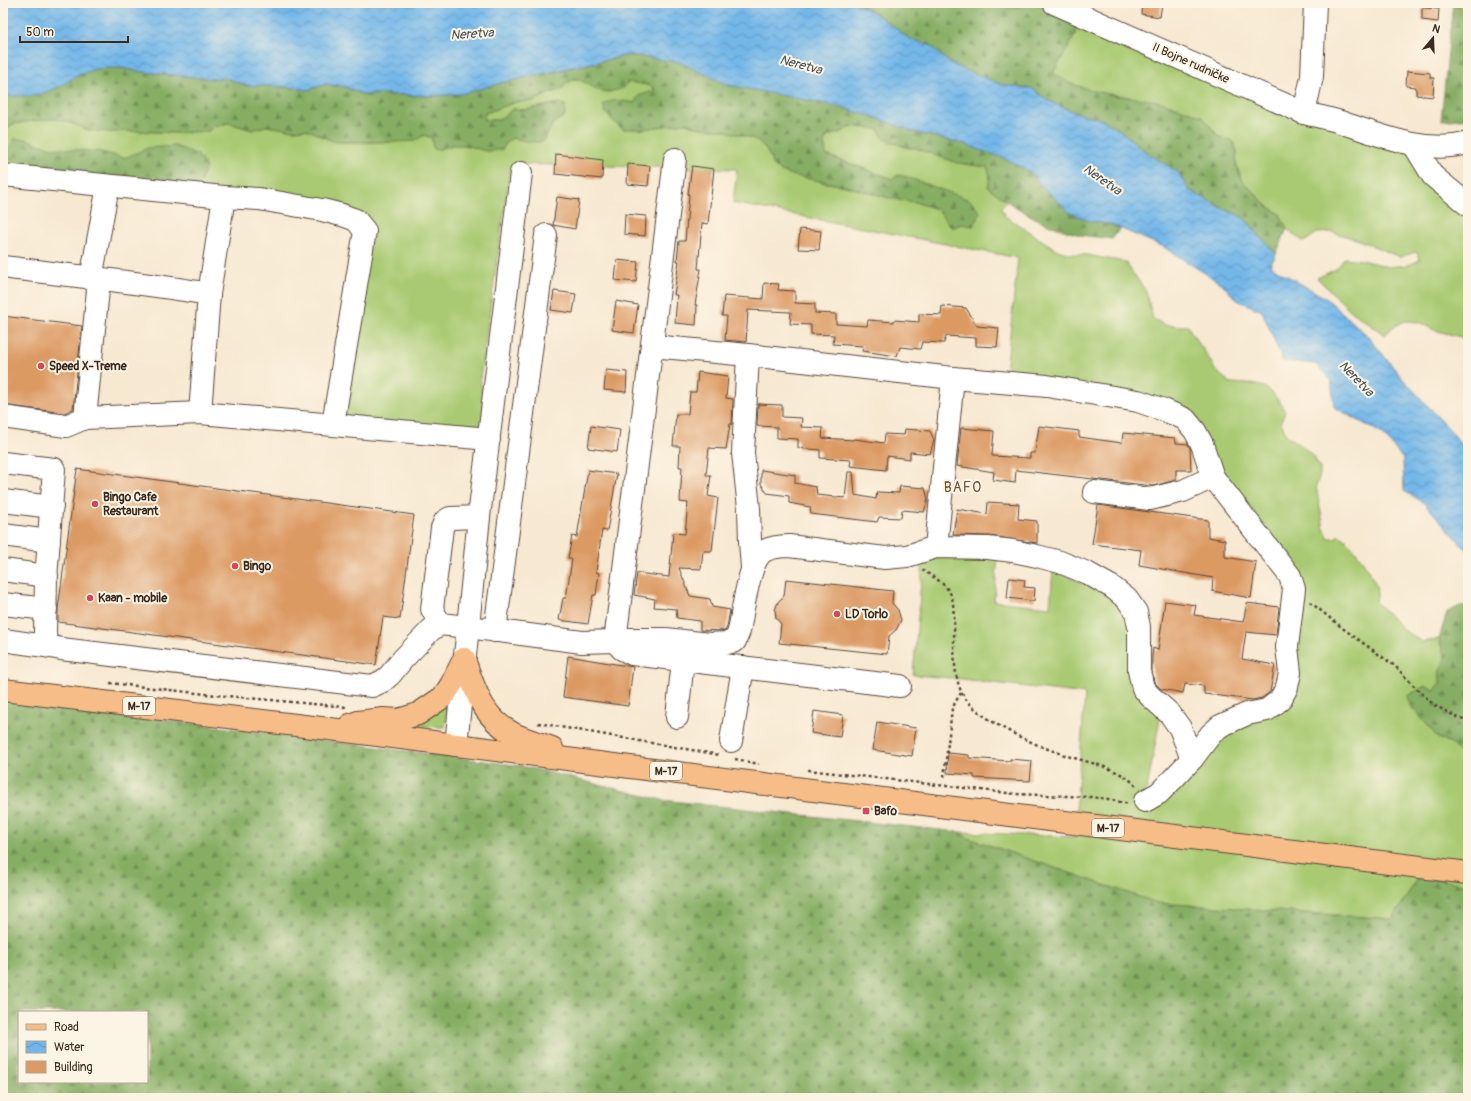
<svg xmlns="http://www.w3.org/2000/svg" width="1471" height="1101" viewBox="0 0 1471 1101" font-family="Pangolin,sans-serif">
	<defs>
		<pattern id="forest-firs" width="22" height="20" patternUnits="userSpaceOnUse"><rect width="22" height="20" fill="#86ae64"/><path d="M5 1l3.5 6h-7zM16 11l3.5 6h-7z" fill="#6f8e52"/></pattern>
		<pattern id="water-waves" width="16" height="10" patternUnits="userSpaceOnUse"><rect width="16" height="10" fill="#73b7e9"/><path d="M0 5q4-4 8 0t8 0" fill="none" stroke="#6095bc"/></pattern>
	</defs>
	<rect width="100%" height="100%" fill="#fcf5e5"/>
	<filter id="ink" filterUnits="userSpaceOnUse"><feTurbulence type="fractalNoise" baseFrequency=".025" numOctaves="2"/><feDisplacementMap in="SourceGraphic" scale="8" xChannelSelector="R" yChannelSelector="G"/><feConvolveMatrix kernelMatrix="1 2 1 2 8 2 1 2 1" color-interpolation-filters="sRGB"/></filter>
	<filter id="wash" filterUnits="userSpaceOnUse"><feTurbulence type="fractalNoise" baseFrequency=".012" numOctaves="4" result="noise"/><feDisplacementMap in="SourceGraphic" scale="16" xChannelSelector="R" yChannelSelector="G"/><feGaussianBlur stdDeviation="0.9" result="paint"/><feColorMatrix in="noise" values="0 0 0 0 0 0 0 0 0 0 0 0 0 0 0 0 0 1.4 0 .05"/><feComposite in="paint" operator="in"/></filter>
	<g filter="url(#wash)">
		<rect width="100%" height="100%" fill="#f7e8d1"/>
		<g fill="#a9ca72" stroke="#727a48">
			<path d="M1078,13L1414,145L1468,205V339L1434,330L1419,322L1405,321L1394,326L1385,335L1351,311L1317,278L1336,269L1345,258L1362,260L1388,267L1408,265L1420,260L1416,252L1400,257L1356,239L1332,232L1317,233L1304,242L1287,229L1280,214L1265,204L1241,179L1235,162L1237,151L1219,137L1202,116L1124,96C1107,94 1084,91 1069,83C1063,81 1058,76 1053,73L1074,36Z"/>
			<path d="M576,79C588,81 597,93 610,92C616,91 621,84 627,83C633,81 649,85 654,88V92L639,96L635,103L616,100L623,129H643L686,123L700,128L723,130L752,138L764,146L771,158L821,182L845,186L893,199L915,202L937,209L961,224L973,226L924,184L907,177L892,179L826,155L824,142L828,136L842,132L850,126L878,129L884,139L908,148H916L957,163L987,167L990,176L989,187L1007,201L1001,208L1005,216L1057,250L1071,254L1087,255L1125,262L1146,291L1153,319L1165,325L1188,326L1192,334L1207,355L1215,370L1230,383C1261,385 1269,381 1285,412L1281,422L1286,435L1301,445L1313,456L1320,468V475L1316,486L1324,529L1329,538H1335L1338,535C1353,540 1370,574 1378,588L1376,602L1406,632L1422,642L1439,639L1445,658L1440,671V683L1435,691L1410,706L1420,716L1438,738L1451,743L1462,756L1468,769V885L1419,876L1393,919L1157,903L968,838L959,832L1074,837L1085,694L962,679L913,675L923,560L954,555L998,557L994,601L1050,607L1053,570L1104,592L1126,616L1160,718L1145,800L1211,734L1280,700L1294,589L1185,419L1005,382L1018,258L733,203L737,169L516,164L510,171L480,378L489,439L333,424L356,220L3,175V132L13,124L40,120L56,119L76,125L108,132L136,131L176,133L229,123L252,130L266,126L294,130L306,129L335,142H392L414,141L424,135L432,138L433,148L437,150L452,145H464L487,151L503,149L506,142L512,138L544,141L553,123L565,116L559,103L524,110L513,109L499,120H484L485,113L516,102L534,101L550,93L561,90L566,83Z"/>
			<polygon points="448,701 445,727 412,726"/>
		</g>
		<g fill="url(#forest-firs)" stroke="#606c41" fill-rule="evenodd">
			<polygon points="855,3 1054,3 1078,13 1075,36 1053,73 1069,83 1091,90 1112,95 1159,101 1202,116 1219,137 1232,140 1237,151 1236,162 1241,179 1265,204 1280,214 1287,229 1276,254 1244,218 1224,209 1189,190 1178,172 1147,153 1121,131 1103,120 1071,111 1047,100 1032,88 1022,88 1001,84 960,68 946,60 930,45 910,39 875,13"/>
			<polygon points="1453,3 1468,3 1468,118 1441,121"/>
			<path d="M630,55L679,62L699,70L781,95L837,106L880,119L914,132L961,143L979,149L1008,160L1030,172L1045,189L1070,213L1087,220L1112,225L1120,229L1112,239C1102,237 1091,237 1081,235C1046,227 1016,209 988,187L990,176L987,167L957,163L916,148H908L884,139L878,129L850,126L842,132L827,136L824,142L826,155L892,179L898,175L907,177L970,200L980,212L978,219L973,226L961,224L952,228L937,209L915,202L893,199L845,186L795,176L781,171L771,163V158L764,146L752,138L723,130L700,128L686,123L643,129H623L615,123L606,113L603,105C613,98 623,101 635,103L638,96L654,91V88L649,85L627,82L624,88C617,90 610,93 602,91C585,88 577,66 561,90L550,93L534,101L516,102L485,113L484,120H499L513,109L524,110L559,103L565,105V116L553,123L544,141C533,144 523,140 512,138L506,142L503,149L487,151L464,145H452L437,150L433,148L432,138L424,135L414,141L392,142H335L306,129L294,130L266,126L252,130L229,123L214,126L209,131L176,133L136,131L108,132L87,130L67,121L56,119L40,120L13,124L3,132V96L12,95L77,76L95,69L120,68L144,72L212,79L227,78L244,85L288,87L308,90L327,84L345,87L365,95L379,94L432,96L461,94L505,82Z"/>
			<polygon points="14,139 27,139 37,144 53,148 102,152 124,158 148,148 175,146 197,154 206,167 200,184 160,186 157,176 147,176 141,184 30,171 9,158 9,148"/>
			<polygon points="1460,606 1468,608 1468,769 1462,756 1451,743 1438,738 1420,716 1410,706 1407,696 1425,686 1435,691 1440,683 1440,671 1445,658 1439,639 1447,612"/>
			<path d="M3,699L522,766L662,800L959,832L968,838L1157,903L1393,919L1419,876L1468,885V1098H3ZM19,1012H147V1082H19Z"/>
		</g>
		<polygon fill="url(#water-waves)" stroke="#577084" points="3,3 772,3 780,4 788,3 855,3 875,13 910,39 930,45 946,60 960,68 1001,84 1022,88 1032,88 1047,100 1071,111 1103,120 1121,131 1147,153 1178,172 1189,190 1224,209 1244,218 1276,254 1270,266 1327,299 1368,336 1402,378 1450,430 1468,453 1468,551 1423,502 1404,491 1403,459 1383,434 1334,407 1331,380 1315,364 1283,361 1262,311 1237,300 1222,284 1162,246 1112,225 1087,220 1070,213 1045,189 1030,172 1008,160 961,143 914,132 880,119 837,106 728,85 679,62 629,55 505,82 461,94 432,96 379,94 365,95 345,87 327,84 308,90 288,87 244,85 227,78 212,79 144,72 120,68 95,69 77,76 57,88 35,96 3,96"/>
		<g id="blocks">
			<g fill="#dc9a64">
				<polygon points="1142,3 1162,3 1160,17 1141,14"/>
				<polygon points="1422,8 1439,9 1438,22 1422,20"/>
				<polygon points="1407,71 1430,73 1430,78 1434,78 1433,97 1416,95 1416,87 1406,86"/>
				<polygon points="556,154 603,160 602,179 555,174"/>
				<polygon points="628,164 650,166 648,186 627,184"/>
				<polygon points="692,166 714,169 708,224 702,223 698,269 701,269 695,305 697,305 696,325 675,323 677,295 674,295 679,261 677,261 679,241 685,241 689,195 688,194"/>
				<polygon points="557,197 579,200 575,229 553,225"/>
				<polygon points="625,214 646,216 645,236 624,234"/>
				<polygon points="800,229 821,231 819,250 798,249"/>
				<polygon points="617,260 638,262 636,282 615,280"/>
				<polygon points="764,283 779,284 778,290 795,291 795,303 815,304 815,313 836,314 836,324 867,326 868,320 894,322 894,320 919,322 919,314 941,315 942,306 966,308 977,326 999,328 997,347 976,346 976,338 946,336 944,343 922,342 920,349 900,347 897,356 862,351 863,346 833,344 834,335 811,334 811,325 790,324 791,312 748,310 746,342 725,340 727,316 722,316 724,296 763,299"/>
				<polygon points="554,291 576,294 573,313 551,310"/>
				<polygon points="616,301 638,305 634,333 612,330"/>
				<polygon points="3,316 82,326 73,409 64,413 3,405"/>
				<polygon points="606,370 627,372 626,392 604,390"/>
				<polygon points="698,372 728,376 726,398 733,399 732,424 730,424 726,449 709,448 706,475 711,475 708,496 718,498 712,551 703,551 701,569 679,568 690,596 710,599 712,607 730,610 727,627 725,631 700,630 700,621 677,618 676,609 654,607 655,599 634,595 637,573 669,577 673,533 685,534 688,503 680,502 682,467 679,467 680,446 673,446 676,414 688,414 690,392 696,392"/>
				<polygon points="758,404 782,405 782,417 802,418 801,427 823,428 822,438 853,440 854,439 884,443 885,434 904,435 905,429 930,431 934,440 930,454 910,452 910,459 887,456 886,470 850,466 851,460 820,458 820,450 798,448 798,439 777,438 777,427 757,426"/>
				<polygon points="591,426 620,430 617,452 588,448"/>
				<polygon points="1039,426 1079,431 1079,437 1122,443 1123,433 1175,438 1176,443 1188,444 1190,448 1191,470 1176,470 1176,480 1153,486 1016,470 1015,483 993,480 994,472 957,466 961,428 994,431 992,456 1030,458 1030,453 1035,453"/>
				<polygon points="77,469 414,515 400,619 383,617 376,665 58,622 58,609"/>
				<polygon points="588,470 617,474 607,531 602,530 596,572 599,573 596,595 593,595 588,624 559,620 563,598 566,598 572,559 568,558 572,536 577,537"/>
				<polygon points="761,470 795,475 795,483 816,487 817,495 845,498 848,472 853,472 855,495 876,499 877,492 899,493 900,486 925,488 928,499 924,512 902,510 901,518 879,517 877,522 811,514 810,507 789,503 789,496 767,493 761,484"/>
				<polygon points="988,502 1019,504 1018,519 1037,521 1037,543 989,536 953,535 957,509 987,514"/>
				<polygon points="1098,505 1208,520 1208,537 1225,540 1225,557 1256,562 1251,598 1212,591 1213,578 1139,565 1141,550 1092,544"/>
				<polygon points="1009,578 1025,580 1024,587 1035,588 1034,601 1007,598"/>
				<polygon points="786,579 893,591 892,603 898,610 901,620 896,630 889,636 887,654 779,643 781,624 776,618 775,610 778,602 784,596"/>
				<polygon points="1165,601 1196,605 1194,615 1243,622 1247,603 1279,607 1276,635 1246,632 1242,659 1275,665 1270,692 1262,698 1253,700 1204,694 1204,686 1185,684 1183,693 1161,689 1154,682 1152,670 1152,657 1153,648 1158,650"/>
				<polygon points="568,656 633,667 628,706 563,697"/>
				<polygon points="814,711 843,715 840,737 811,733"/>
				<polygon points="877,722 916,728 912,756 873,750"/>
				<polygon points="948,753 969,755 969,758 1010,761 1010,759 1032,761 1030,781 974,778 974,775 947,773"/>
			</g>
		</g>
	</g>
	<g filter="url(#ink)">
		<use href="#blocks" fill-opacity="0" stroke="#574639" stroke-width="1"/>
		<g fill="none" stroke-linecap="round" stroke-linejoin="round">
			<g stroke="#574639" stroke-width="24">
				<g id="minor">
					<path d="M1054,3L1304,113C1316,116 1328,118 1340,122C1380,135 1425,155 1468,143"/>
					<polyline points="1304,113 1312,77 1315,3"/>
					<polyline points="1414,145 1433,176 1468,205"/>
					<polyline points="675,159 615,641 622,649 632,654 900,686"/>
					<polyline points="3,175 224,197 259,199 322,210 342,215 356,220 365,231 333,424"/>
					<path d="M3,267C72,276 141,282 209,294"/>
					<polyline points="91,279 108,186"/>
					<polyline points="652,346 748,355 953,378 1047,386 1138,401 1164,410 1185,419 1195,431 1202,444 1213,477 1290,576 1294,589 1287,647 1290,673 1287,687 1280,700 1267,710 1247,714 1220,726 1211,734 1192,759 1173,779 1159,793 1145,801"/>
					<polyline points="748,355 743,453 749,508 750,542 752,567"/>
					<polyline points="200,413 209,294 224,197"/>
					<polyline points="3,417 66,426 85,418 200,413 489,439"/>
					<polyline points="85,418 99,280"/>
					<path d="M3,463L54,469L46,579L45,633L46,641L52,647L61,649L372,686L383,681L390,675L403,659L431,630L440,624L468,627L582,642L615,641L624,639H666L709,644L727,643L735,641L739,631C743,613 748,561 764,551C772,547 780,546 789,546L885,558L907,556L936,547L988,548L1013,551L1037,556L1060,562L1087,573L1112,587L1127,599L1136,612L1139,627V671L1143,688L1150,696L1170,714L1180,728L1192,759"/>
					<polyline points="1094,492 1150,499 1183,491 1213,477"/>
					<polyline points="3,501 52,507"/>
					<polyline points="3,535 49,541"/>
					<polyline points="936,547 953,378"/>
					<polyline points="3,570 47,576"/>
					<polyline points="3,604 46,609"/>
					<polyline points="440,624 432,609 442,528 445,521 450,518 479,517"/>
					<polyline points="495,631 546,235"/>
					<polyline points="3,640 52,647"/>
					<polyline points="677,717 683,660"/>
					<polyline points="731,741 743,667"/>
					<polyline points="456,745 479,517 521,173"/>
				</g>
			</g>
			<g stroke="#574639" stroke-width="24">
				<g id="major">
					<path d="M464,659C475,690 482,718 514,734C526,740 539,743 552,748"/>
					<polyline points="3,690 338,730 1468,873"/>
					<polyline points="350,725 358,722 383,719 398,720 418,714 443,697 451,685 464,659"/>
				</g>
			</g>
			<g stroke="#574639" stroke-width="2.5" stroke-dasharray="3 3" stroke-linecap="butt">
				<path d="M922,570C932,576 944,582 950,593C954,600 953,609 954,616C955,642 950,684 969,703C991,725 1030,743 1059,753C1082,762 1119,766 1136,786"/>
				<polyline points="1310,602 1345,630 1395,666 1415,687 1434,705 1455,716 1468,722"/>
				<polyline points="110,683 205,694 346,707"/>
				<polyline points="538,723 720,755"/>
				<polyline points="735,759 759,764"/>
				<polyline points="808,770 1016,794 1091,797 1108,799 1129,804"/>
				<polyline points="944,777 952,709 956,701 961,693"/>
			</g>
			<use href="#minor" stroke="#fff" stroke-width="22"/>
			<use href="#major" stroke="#f7bd88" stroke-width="22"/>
		</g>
	</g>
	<g fill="#d1495b" stroke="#fcf5e5" stroke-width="1.5">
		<circle cx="41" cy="366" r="4"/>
		<circle cx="95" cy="504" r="4"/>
		<circle cx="235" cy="566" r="4"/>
		<circle cx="90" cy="598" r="4"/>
		<circle cx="837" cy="614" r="4"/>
		<rect x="862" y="807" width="8" height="8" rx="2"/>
	</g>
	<g text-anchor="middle" stroke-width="4" stroke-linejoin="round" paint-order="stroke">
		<g fill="#fcf5e5" stroke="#75675a" stroke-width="1">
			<rect x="123" y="697" width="32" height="18" rx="3"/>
			<rect x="650" y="762" width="32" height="18" rx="3"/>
			<rect x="1092" y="819" width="32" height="18" rx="3"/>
		</g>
		<g font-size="11" font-weight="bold" fill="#3b2a1e">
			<text x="139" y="710">M-17</text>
			<text x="666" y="775">M-17</text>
			<text x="1108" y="832">M-17</text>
		</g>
		<g font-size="12" fill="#3b2a1e" stroke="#fcf5e5">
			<text transform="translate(1191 63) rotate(24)" y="4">II Bojne rudničke</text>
		</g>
		<g font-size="12" font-weight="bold" fill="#3b2a1e" stroke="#fcf5e5" text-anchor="start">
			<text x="49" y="370">Speed X-Treme</text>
			<text x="103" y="501">Bingo Cafe<tspan x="103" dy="14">Restaurant</tspan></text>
			<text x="243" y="570">Bingo</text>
			<text x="98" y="602">Kaan - mobile</text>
			<text x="845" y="618">LD Torlo</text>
			<text x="874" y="815">Bafo</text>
		</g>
		<g font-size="13" font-style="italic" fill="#4c545b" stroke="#fcf5e5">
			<text transform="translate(472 33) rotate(-4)" y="5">Neretva</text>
			<text transform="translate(801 64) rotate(15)" y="5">Neretva</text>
			<text transform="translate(1103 179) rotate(35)" y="5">Neretva</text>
			<text transform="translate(1357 378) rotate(46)" y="5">Neretva</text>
		</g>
		<g font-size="14" letter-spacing="1" fill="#735136" stroke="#fcf5e5">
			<text x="963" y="492">BAFO</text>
		</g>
	</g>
	<rect width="1471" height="1101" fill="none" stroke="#fcf5e5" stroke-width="16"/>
	<rect x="18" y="1011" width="130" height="72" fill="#fcf5e5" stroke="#afa495"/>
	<rect x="26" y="1024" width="20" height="6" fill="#f7bd88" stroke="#afa495"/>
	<text x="54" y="1031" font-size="12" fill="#3b2a1e">Road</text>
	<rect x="26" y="1041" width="20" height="12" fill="url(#water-waves)" stroke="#afa495"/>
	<text x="54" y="1051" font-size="12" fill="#3b2a1e">Water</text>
	<rect x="26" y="1061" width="20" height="12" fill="#dc9a64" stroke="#afa495"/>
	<text x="54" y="1071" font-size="12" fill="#3b2a1e">Building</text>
	<g transform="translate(1433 38) rotate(19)" stroke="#fcf5e5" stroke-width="3" paint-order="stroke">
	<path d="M0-3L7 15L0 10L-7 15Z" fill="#3b2a1e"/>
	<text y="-6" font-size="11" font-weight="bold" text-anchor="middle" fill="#3b2a1e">N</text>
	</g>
	<path d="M20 36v6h108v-6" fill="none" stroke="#3b2a1e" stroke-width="2"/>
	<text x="26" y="36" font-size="12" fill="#3b2a1e" stroke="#fcf5e5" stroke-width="3" paint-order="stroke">50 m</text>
</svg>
